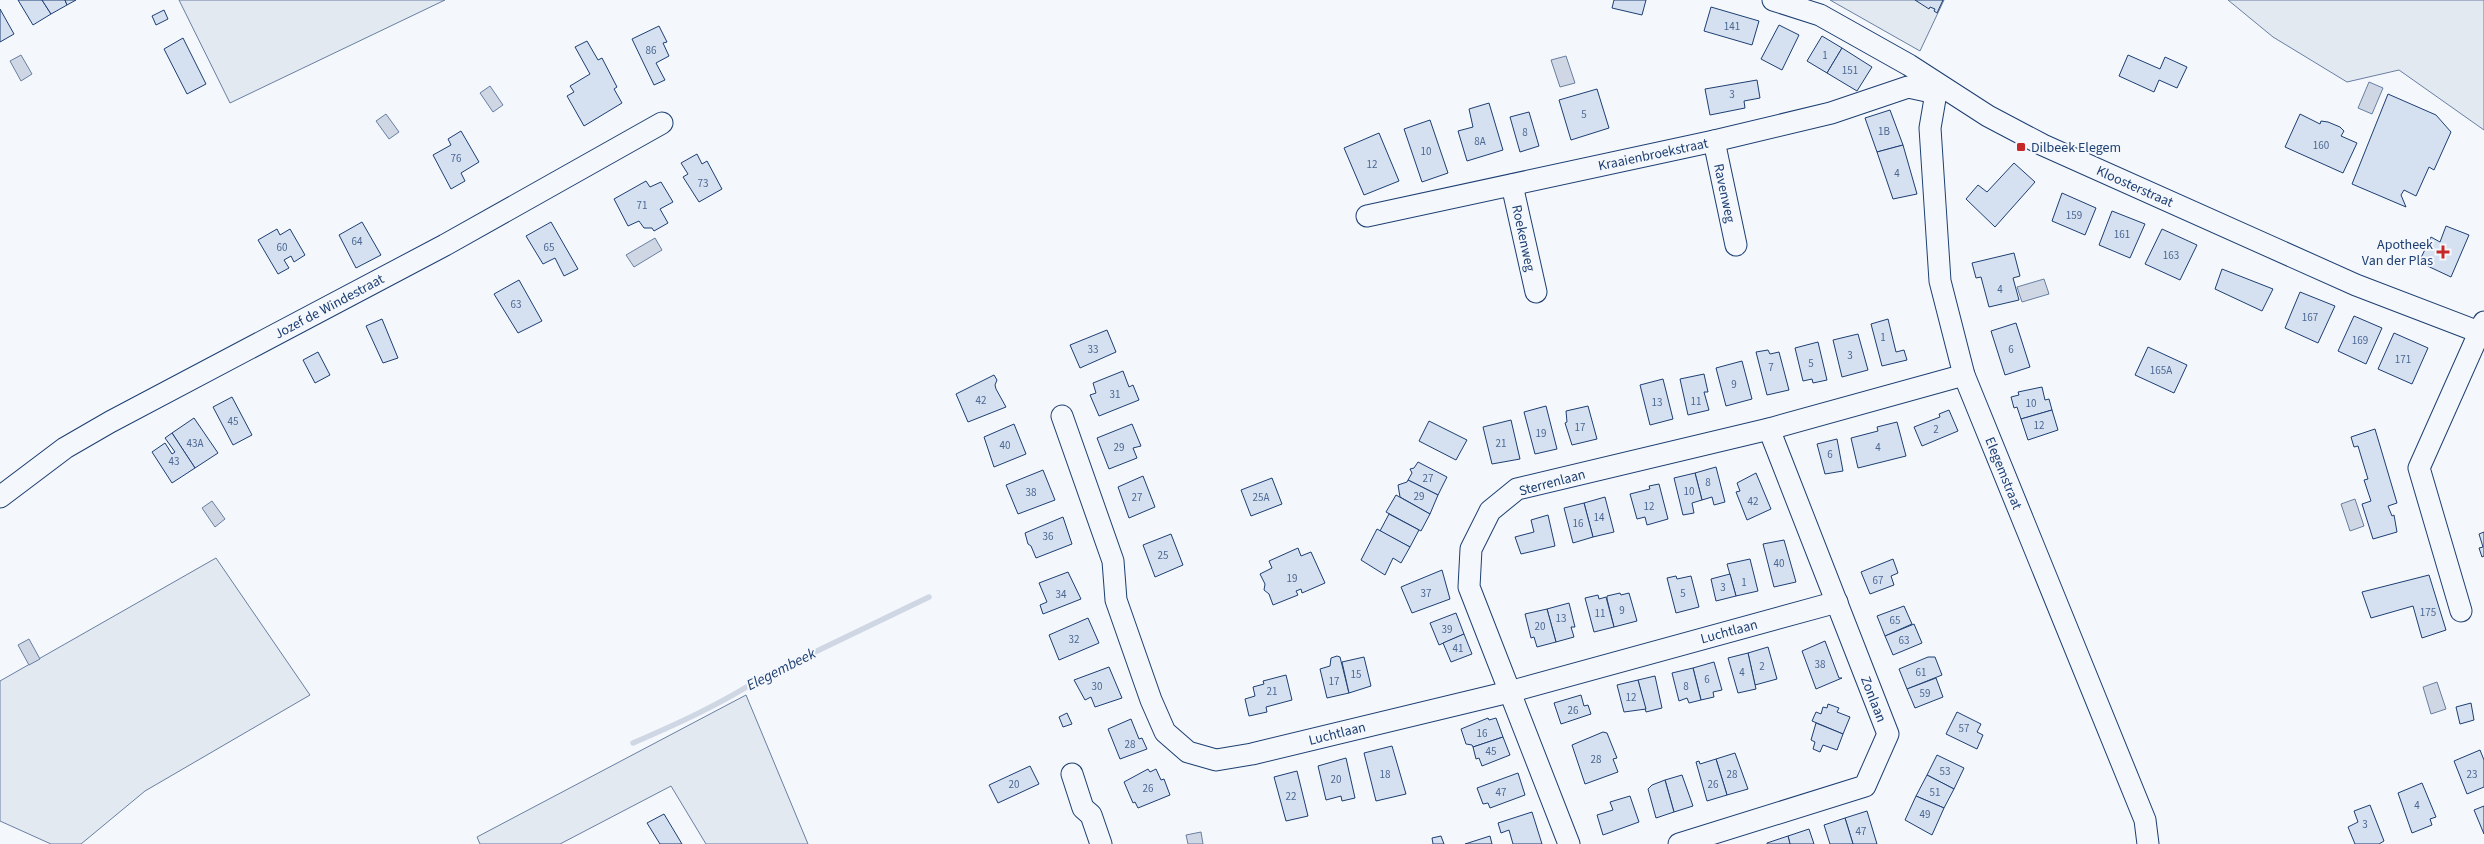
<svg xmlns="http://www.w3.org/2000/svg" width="2484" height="844" viewBox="0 0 2484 844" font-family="'Source Sans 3',sans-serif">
	<rect width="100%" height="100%" fill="#f4f7fb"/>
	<g fill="#e3e9f0" stroke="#687fa3">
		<polygon points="179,0 445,0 230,103"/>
		<polygon points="1830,0 1944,0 1920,51"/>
		<polygon points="2228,0 2484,0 2484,130 2399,70 2347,82 2273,37"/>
		<polygon points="216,558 310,695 145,791 81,844 51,844 0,821 0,681"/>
		<polygon points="746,695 808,844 706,844 671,786 560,844 480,844 477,837"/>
	</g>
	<g fill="#cfd7e4" stroke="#687fa3">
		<polygon points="21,55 32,74 21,81 10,61"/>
		<polygon points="1566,56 1575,83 1560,87 1551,60"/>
		<polygon points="2369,82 2383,88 2372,114 2358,108"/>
		<polygon points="490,86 503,105 493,112 480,93"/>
		<polygon points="386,114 399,132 389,139 376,121"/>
		<polygon points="655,238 662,250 634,267 626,255"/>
		<polygon points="2044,279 2049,294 2022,302 2017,287"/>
		<polygon points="2355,499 2364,526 2350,531 2341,504"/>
		<polygon points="212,501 225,519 215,527 202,508"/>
		<polygon points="29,639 40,659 29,665 18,645"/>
		<polygon points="2437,682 2446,709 2431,714 2423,687"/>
		<polygon points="1201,832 1203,844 1188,844 1186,835"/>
	</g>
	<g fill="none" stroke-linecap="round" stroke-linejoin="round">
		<path stroke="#cfd7e4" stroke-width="5.5" d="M633,743C677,724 721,704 761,678L929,597"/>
	</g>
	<g fill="#d5e0f0" stroke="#1d3f73">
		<polygon points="18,0 42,0 51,14 33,25"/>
		<polygon points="42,0 65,0 67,5 51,14"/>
		<polygon points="65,0 76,0 67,5"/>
		<polygon points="1614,0 1646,0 1642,15 1612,8"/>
		<polygon points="1915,0 1943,0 1937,13 1934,11 1935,9 1930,7 1929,9"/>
		<polygon points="1711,7 1759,21 1752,45 1704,31"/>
		<polygon points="0,9 14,34 0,42"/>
		<polygon points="164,10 168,19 156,25 152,16"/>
		<polygon points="1779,25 1799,35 1782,70 1761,59"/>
		<polygon points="659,26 667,42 663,43 669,56 656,63 665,80 654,85 632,39"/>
		<polygon points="1822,36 1842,48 1827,73 1807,61"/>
		<polygon points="183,38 206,84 187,94 164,49"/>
		<polygon points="587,41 598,60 602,58 617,87 614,89 622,103 584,126 567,96 574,92 570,86 590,74 575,47"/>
		<polygon points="1842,48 1872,67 1857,91 1827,73"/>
		<polygon points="2128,55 2160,69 2165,57 2187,67 2177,88 2159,80 2154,92 2119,76"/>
		<polygon points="1757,80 1760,98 1744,101 1745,108 1710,115 1705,89"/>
		<polygon points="1597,89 1609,128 1571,140 1559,100"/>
		<polygon points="2388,94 2436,115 2451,132 2434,170 2429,167 2416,196 2404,190 2401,195 2406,207 2352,184"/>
		<polygon points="1489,103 1503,150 1467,161 1458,131 1473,127 1469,109"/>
		<polygon points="1890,110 1903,145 1877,152 1865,118"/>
		<polygon points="1529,112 1539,146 1520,152 1510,117"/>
		<polygon points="2300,114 2320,124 2321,121 2328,122 2340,127 2344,131 2341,136 2357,143 2343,173 2285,147"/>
		<polygon points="1430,120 1448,173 1422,182 1404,129"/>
		<polygon points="461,131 479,162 461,173 465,181 451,189 433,155 451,145 448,139"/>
		<polygon points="1379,133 1399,181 1364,195 1344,148"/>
		<polygon points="1903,145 1917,194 1893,199 1877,152"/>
		<polygon points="697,154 702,164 707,161 722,189 699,202 683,177 688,174 681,163"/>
		<polygon points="2014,163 2035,182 1995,227 1966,199 1978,185 1987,192"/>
		<polygon points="646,181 650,187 661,182 673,202 660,209 668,223 654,231 652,228 644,228 639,221 628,226 614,199"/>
		<polygon points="2062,193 2096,208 2085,235 2052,221"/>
		<polygon points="2112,211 2145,224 2130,258 2099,245"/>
		<polygon points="362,222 381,255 356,268 339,235"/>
		<polygon points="551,222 578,269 564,276 555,258 543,264 526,236"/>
		<polygon points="2446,226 2469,235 2451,277 2419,262 2431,237 2440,242"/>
		<polygon points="277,229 280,235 290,229 305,255 294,262 291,256 284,260 289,268 278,274 258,240"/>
		<polygon points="2162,229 2197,245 2180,280 2145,264"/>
		<polygon points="2014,253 2020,276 2013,278 2019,300 1989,307 1981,277 1976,278 1972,263"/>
		<polygon points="2222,269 2273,289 2262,311 2215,289"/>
		<polygon points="519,280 542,321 518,333 494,294"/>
		<polygon points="2300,292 2335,306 2318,343 2285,328"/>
		<polygon points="2354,316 2382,328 2366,364 2338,351"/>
		<polygon points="382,319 398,358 383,363 366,326"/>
		<polygon points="1888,319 1896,352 1904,350 1907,360 1882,366 1871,324"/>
		<polygon points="2016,323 2030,367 2005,375 1991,331"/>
		<polygon points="1107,330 1116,352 1080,368 1070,345"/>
		<polygon points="2394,333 2428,348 2412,384 2378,369"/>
		<polygon points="1858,334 1868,370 1842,377 1833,340"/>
		<polygon points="1818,342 1827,380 1813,383 1812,379 1803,381 1795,348"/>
		<polygon points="2148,347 2187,365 2174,393 2135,375"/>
		<polygon points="1768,350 1770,354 1779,352 1789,390 1767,395 1756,352"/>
		<polygon points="318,352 330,375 315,383 303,360"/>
		<polygon points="1742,361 1752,399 1726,406 1716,368"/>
		<polygon points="1123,371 1129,387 1133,385 1139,400 1099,416 1090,395 1096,393 1093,383"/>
		<polygon points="1704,374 1708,392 1704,392 1709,410 1688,415 1680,379"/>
		<polygon points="994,375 997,380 995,385 996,389 1006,407 968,422 956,394"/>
		<polygon points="1663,379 1673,419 1650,425 1640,385"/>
		<polygon points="2042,387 2045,400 2049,399 2052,410 2021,419 2017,407 2014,408 2011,397 2019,395 2018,392"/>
		<polygon points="232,397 252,435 233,445 213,407"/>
		<polygon points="1546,406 1557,449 1535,454 1524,412"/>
		<polygon points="1588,406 1597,439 1572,445 1565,423 1567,422 1566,411"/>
		<polygon points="1949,410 1958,431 1922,446 1914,427 1940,417 1939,414"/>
		<polygon points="2052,410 2058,430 2028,440 2021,419"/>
		<polygon points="194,418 218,453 195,468 172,433"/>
		<polygon points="1511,420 1520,459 1492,464 1483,427"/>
		<polygon points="1429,421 1467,440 1456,460 1419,441"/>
		<polygon points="1897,422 1906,456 1858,468 1851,438 1878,431 1877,427"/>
		<polygon points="1014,424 1026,454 994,467 984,437"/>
		<polygon points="1132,424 1141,446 1133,448 1137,458 1109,469 1097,438"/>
		<polygon points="2375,429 2397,503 2388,506 2392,516 2394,515 2397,532 2373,539 2362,504 2371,501 2364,480 2368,479 2358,446 2354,447 2351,437"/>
		<polygon points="172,433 195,468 172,483 152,452 165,443 172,454 175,452 165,438"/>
		<polygon points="1837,439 1843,471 1825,474 1817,444"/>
		<polygon points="1418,462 1447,477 1438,495 1408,480 1412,473 1410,469 1414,468"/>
		<polygon points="1716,467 1725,502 1714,505 1712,497 1702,500 1695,473"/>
		<polygon points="1043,470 1055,500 1018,514 1006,485"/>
		<polygon points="1695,473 1702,500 1692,503 1694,513 1683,515 1674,478"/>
		<polygon points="1756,473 1771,509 1747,520 1736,492 1740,491 1737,483"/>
		<polygon points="1143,476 1155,507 1129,518 1118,487"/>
		<polygon points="1272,478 1282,504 1251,516 1241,490"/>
		<polygon points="1408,480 1438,495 1430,514 1400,497 1398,485 1407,482"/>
		<polygon points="1659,484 1668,519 1647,525 1645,517 1637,519 1630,494 1650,489 1649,486"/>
		<polygon points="1396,495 1430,514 1421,531 1386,512"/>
		<polygon points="1605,497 1614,532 1593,537 1584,503"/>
		<polygon points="1584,503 1593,537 1573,543 1564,508"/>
		<polygon points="1389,514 1419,530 1410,547 1380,531"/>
		<polygon points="1548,515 1555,546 1521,554 1515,537 1534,532 1531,520"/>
		<polygon points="1063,517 1072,544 1036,558 1031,546 1028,544 1025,533"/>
		<polygon points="1377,529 1410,547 1401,563 1393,558 1385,575 1361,560"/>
		<polygon points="2484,532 2484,556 2482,557 2479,548 2483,547 2479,534"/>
		<polygon points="1171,534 1183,565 1155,577 1143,545"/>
		<polygon points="1784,540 1796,582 1774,587 1763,544"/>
		<polygon points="1298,548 1301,556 1311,552 1325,583 1302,593 1301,589 1296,591 1298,595 1273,605 1269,594 1264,590 1265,584 1260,574 1272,568 1269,561"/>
		<polygon points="1750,559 1758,591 1736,596 1727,564"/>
		<polygon points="1893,559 1898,573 1891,576 1894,585 1870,594 1861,572"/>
		<polygon points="1442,570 1450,599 1412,613 1401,587"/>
		<polygon points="1068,572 1081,599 1043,614 1040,605 1047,602 1039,583"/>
		<polygon points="1730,574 1736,596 1716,601 1711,579"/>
		<polygon points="2429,575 2446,630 2422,638 2413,606 2371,618 2362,592"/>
		<polygon points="1676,576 1677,579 1691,576 1699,607 1676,613 1667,578"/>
		<polygon points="1620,593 1621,595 1629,593 1637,621 1614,627 1607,599 1607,596"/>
		<polygon points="1598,595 1599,599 1606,597 1614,627 1594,632 1585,598"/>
		<polygon points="1569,603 1575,627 1571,627 1574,637 1556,642 1547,609"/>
		<polygon points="1904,606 1912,624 1885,636 1877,616"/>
		<polygon points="1547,609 1556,642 1537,647 1534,637 1531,638 1525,614"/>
		<polygon points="1456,613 1464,634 1439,645 1430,623"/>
		<polygon points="1088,618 1099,643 1059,660 1049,635"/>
		<polygon points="1914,624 1922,643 1893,655 1885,636"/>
		<polygon points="1464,634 1472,654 1451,662 1443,643"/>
		<polygon points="1825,641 1839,678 1842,678 1816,689 1802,651"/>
		<polygon points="1768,647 1777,679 1755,685 1748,653"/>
		<polygon points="1748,653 1756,689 1738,693 1728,658"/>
		<polygon points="1337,656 1340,657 1349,693 1327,698 1320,669 1330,666 1331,658"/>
		<polygon points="1364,657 1371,686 1349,693 1342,662"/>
		<polygon points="1928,657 1935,657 1942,675 1907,689 1899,669"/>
		<polygon points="1714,662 1722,690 1713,692 1714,697 1701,700 1693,668"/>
		<polygon points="1109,667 1122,698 1095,707 1091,697 1085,700 1074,680"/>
		<polygon points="1693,668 1701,700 1689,703 1687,698 1679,701 1672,673"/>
		<polygon points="1286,675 1292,700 1266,707 1267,712 1249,716 1245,699 1255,696 1253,687 1264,684 1263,681"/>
		<polygon points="1655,676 1662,708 1646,712 1638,680"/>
		<polygon points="1936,678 1943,697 1915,708 1907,689"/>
		<polygon points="1638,680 1646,709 1624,712 1617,685"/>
		<polygon points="1581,695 1584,706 1588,705 1591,714 1561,724 1554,703"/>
		<polygon points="2471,703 2474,720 2460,724 2456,707"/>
		<polygon points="1828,704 1839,708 1837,712 1850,717 1843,734 1812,721 1816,712 1821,714 1823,707 1827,708"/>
		<polygon points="1957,712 1981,724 1977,732 1983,735 1977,749 1946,734"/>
		<polygon points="1067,713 1072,724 1063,727 1059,717"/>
		<polygon points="1488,718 1489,720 1496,718 1503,737 1473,747 1472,745 1466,744 1461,729"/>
		<polygon points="1131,719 1139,739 1142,738 1147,749 1120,759 1108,729"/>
		<polygon points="1816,723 1843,734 1837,750 1823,745 1820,752 1813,749 1815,742 1811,740"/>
		<polygon points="1603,732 1607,733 1617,758 1613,759 1618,772 1585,784 1572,745"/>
		<polygon points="1503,737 1510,755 1482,766 1479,758 1476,759 1473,747"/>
		<polygon points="1392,746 1406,794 1376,801 1364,753"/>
		<polygon points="2480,750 2484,760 2484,787 2467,794 2454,761"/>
		<polygon points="1735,753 1748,789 1727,795 1716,759"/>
		<polygon points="1937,755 1964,768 1954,789 1927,775"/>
		<polygon points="1346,758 1355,798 1342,801 1341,796 1326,800 1318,766"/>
		<polygon points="1716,759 1727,795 1707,801 1696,762 1699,761 1700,764"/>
		<polygon points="1030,766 1039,784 998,803 989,785"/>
		<polygon points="1148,769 1150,772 1156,769 1161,780 1164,779 1170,795 1138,808 1135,802 1133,803 1124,782"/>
		<polygon points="1297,771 1308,816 1286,821 1274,777"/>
		<polygon points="1518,773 1525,795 1490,808 1488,803 1483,804 1477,788"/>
		<polygon points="1682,775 1693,806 1674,812 1665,780"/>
		<polygon points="1927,775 1954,789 1944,808 1916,796"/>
		<polygon points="1665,780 1674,812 1656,818 1648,789 1652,785"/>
		<polygon points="2422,783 2436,817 2430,819 2432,825 2412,833 2398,793"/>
		<polygon points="1630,796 1639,822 1603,835 1597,815 1613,810 1610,802"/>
		<polygon points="1916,796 1944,808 1932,835 1905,820"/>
		<polygon points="2370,805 2384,841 2379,844 2355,844 2348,827 2358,822 2354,811"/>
		<polygon points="2484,806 2484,834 2474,810"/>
		<polygon points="1867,811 1877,844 1853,844 1845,818"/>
		<polygon points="1532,812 1542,844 1513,844 1509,830 1501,833 1498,823"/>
		<polygon points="664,814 682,844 660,844 647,823"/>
		<polygon points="1845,818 1853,844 1830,844 1824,825"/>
		<polygon points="1809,829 1814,844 1790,844 1788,836"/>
		<polygon points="1441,836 1444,844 1433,844 1432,838"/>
		<polygon points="1490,836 1492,844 1465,844"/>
		<polygon points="1788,836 1790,844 1767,844 1767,843"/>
	</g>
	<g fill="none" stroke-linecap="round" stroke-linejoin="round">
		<g stroke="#1d3f73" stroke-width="23">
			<g id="minor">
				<polyline points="1773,0 1820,15 1909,65 1988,116 2043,145 2356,285 2484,334"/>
				<polyline points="1942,87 1936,93 1930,128 1940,281 1964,375 2145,820 2148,844"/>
				<polyline points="1714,141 1736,245"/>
				<polyline points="1512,185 1536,292"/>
				<polyline points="1367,216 1714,141 1831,113 1908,87 1936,93"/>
				<polyline points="1062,416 1113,561 1116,600 1151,700 1165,732 1188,752 1216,760 1252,754 1509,692 1837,602"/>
				<polyline points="0,497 65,448 110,422 445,245 662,123"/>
				<polyline points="2461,611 2419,468 2484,322"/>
				<polyline points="1072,774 1083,808 1091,815 1101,844"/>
				<polyline points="1569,844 1469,587 1471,549 1490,511 1517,489 1769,429 1964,375"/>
				<polyline points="1679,844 1865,786 1888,734 1769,429"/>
			</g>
		</g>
		<use href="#minor" stroke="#f4f7fb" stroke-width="21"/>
	</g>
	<g fill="#c62828" stroke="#f4f7fb" stroke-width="2">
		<rect x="2016" y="142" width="10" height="10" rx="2.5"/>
		<path d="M2440.5 244.5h5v5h5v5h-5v5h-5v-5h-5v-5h5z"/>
	</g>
	<g text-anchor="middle" stroke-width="4" stroke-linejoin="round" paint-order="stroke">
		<g font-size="11" fill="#4b6792">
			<text x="1732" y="30">141</text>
			<text x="651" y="54">86</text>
			<text x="1825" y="59">1</text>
			<text x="1850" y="74">151</text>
			<text x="1732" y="98">3</text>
			<text x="1584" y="118">5</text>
			<text x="1884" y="135">1B</text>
			<text x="1525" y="136">8</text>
			<text x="1480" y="145">8A</text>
			<text x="2321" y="149">160</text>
			<text x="1426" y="155">10</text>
			<text x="456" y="162">76</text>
			<text x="1372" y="168">12</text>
			<text x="1897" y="177">4</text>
			<text x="703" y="187">73</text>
			<text x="642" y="209">71</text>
			<text x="2074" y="219">159</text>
			<text x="2122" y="238">161</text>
			<text x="357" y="245">64</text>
			<text x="282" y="251">60</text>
			<text x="549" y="251">65</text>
			<text x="2171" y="259">163</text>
			<text x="2000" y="293">4</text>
			<text x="516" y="308">63</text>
			<text x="2310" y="321">167</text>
			<text x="1883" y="341">1</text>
			<text x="2360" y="344">169</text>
			<text x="1093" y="353">33</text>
			<text x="2011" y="353">6</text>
			<text x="1850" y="359">3</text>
			<text x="2403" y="363">171</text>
			<text x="1811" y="367">5</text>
			<text x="1771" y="371">7</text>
			<text x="2161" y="374">165A</text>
			<text x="1734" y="388">9</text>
			<text x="1115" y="398">31</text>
			<text x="981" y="404">42</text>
			<text x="1696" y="405">11</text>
			<text x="1657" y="406">13</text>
			<text x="2031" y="407">10</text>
			<text x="233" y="425">45</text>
			<text x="2039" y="429">12</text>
			<text x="1580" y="431">17</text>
			<text x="1936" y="433">2</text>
			<text x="1541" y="437">19</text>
			<text x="195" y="447">43A</text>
			<text x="1501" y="447">21</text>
			<text x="1005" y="449">40</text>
			<text x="1119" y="451">29</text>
			<text x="1878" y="451">4</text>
			<text x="1830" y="458">6</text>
			<text x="174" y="465">43</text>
			<text x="1428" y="482">27</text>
			<text x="1708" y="486">8</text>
			<text x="1689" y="495">10</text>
			<text x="1031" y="496">38</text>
			<text x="1419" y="500">29</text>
			<text x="1137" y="501">27</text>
			<text x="1261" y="501">25A</text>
			<text x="1753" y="505">42</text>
			<text x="1649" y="510">12</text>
			<text x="1599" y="521">14</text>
			<text x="1578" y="527">16</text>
			<text x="1048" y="540">36</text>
			<text x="1163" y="559">25</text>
			<text x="1779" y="567">40</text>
			<text x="1292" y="582">19</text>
			<text x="1878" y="584">67</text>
			<text x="1744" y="586">1</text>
			<text x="1723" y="591">3</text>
			<text x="1426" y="597">37</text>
			<text x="1683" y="597">5</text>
			<text x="1061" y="598">34</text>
			<text x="1622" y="614">9</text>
			<text x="2428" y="616">175</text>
			<text x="1600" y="617">11</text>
			<text x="1561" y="622">13</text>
			<text x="1895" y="624">65</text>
			<text x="1540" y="630">20</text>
			<text x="1447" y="633">39</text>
			<text x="1074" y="643">32</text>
			<text x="1904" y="644">63</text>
			<text x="1458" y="652">41</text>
			<text x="1820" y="668">38</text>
			<text x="1762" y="670">2</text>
			<text x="1742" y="676">4</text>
			<text x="1921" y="676">61</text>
			<text x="1356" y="678">15</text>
			<text x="1707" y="683">6</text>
			<text x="1334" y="685">17</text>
			<text x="1097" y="690">30</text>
			<text x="1686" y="690">8</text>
			<text x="1272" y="695">21</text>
			<text x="1925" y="697">59</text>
			<text x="1631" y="701">12</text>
			<text x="1573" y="714">26</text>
			<text x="1964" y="732">57</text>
			<text x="1482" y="737">16</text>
			<text x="1130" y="748">28</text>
			<text x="1491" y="755">45</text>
			<text x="1596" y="763">28</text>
			<text x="1945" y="775">53</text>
			<text x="1385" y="778">18</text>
			<text x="1732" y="778">28</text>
			<text x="2472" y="778">23</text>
			<text x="1336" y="783">20</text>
			<text x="1014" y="788">20</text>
			<text x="1713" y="788">26</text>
			<text x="1148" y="792">26</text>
			<text x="1501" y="796">47</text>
			<text x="1935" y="796">51</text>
			<text x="1291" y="800">22</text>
			<text x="2417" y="809">4</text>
			<text x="1925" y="818">49</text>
			<text x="2365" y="828">3</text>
			<text x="1861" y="835">47</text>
		</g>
		<g font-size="14" fill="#1d3f73" stroke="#f4f7fb" text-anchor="start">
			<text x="2031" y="152">Dilbeek Elegem</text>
			<text x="2433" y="249" text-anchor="end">Apotheek<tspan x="2433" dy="16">Van der Plas</tspan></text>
		</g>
		<g font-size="14" fill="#1d3f73" stroke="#f4f7fb">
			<text transform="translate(1653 154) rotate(-12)" y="5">Kraaienbroekstraat</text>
			<text transform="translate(2135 186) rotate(24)" y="5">Kloosterstraat</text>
			<text transform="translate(1725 193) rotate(78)" y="5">Ravenweg</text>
			<text transform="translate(1524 238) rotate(78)" y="5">Roekenweg</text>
			<text transform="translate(329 306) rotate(-28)" y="5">Jozef de Windestraat</text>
			<text transform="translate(2004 473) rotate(68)" y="5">Elegemstraat</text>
			<text transform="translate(1552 482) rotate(-15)" y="5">Sterrenlaan</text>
			<text transform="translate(1729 631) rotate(-15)" y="5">Luchtlaan</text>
			<text transform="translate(1874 699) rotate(69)" y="5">Zonlaan</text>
			<text transform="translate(1337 733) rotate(-14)" y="5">Luchtlaan</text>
		</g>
		<g font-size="15" font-style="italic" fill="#1d3f73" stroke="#f4f7fb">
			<text transform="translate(781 669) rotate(-27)" y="5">Elegembeek</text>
		</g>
	</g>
</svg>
